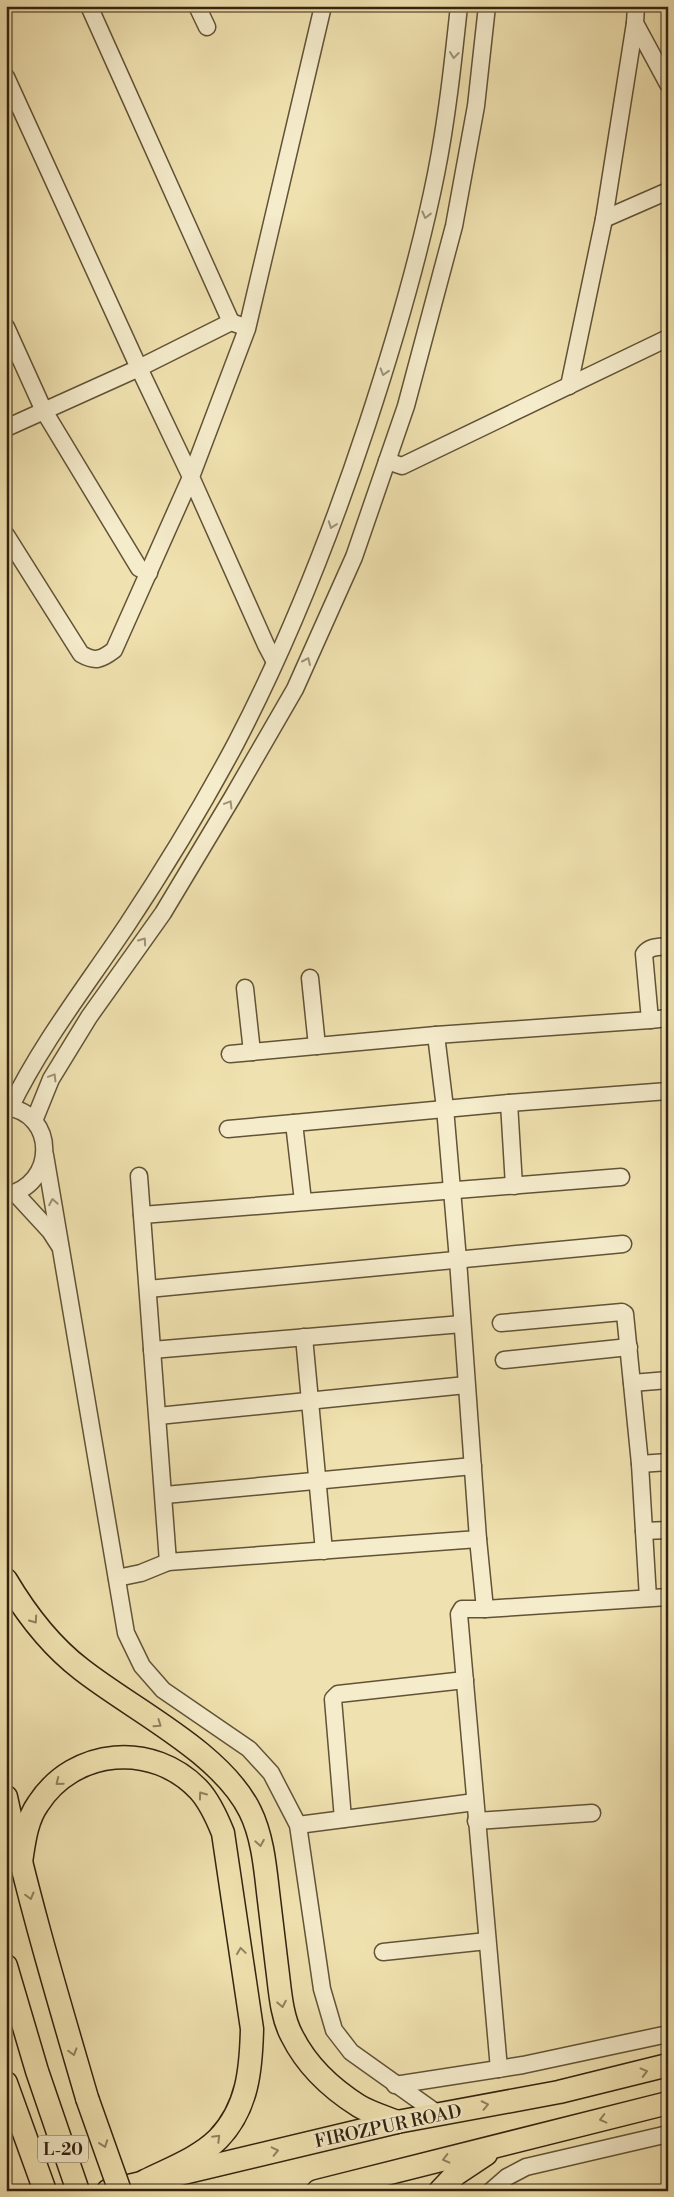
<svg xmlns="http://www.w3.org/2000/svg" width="674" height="2197" viewBox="0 0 674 2197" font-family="'Libre Bodoni',serif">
	<rect width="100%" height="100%" fill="#f0e2b0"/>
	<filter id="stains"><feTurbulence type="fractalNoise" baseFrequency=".004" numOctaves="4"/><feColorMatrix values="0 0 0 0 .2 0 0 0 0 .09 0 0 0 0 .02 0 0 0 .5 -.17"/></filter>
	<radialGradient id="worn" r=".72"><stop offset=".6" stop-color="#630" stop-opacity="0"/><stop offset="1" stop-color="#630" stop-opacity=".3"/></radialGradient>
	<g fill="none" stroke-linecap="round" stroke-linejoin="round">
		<g stroke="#625337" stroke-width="19">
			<g id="minor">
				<polyline points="89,6 231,322"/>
				<polyline points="197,6 207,27"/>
				<polyline points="636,6 635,23 668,84"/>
				<path d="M6,77L139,368L191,477L114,650C101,660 95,662 81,654L6,535"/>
				<polyline points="604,219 668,191"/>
				<polyline points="6,327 44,411 139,568 149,573"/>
				<polyline points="569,386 604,219 635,23"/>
				<polyline points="6,428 139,368 231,322 242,326"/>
				<polyline points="387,461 402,466 668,338"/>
				<polyline points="275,662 266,645 191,477 247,329 323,6"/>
				<polyline points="310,978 317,1046"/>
				<polyline points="245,988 252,1052"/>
				<polyline points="650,1020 668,1018"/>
				<path d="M230,1054L436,1035L650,1020L644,954C650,946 659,947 668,946"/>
				<polyline points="509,1103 514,1186"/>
				<path d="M6,1107C57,1113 57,1185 6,1195"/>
				<path d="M10,1108C42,1042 87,985 127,925C166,866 203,805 236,743C289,641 331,534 367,425C394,343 419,259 436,174C447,119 453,62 459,6"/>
				<polyline points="34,1121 51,1079 89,1017 163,913 232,798 295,689 354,557 406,406 454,226 476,106 487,6"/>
				<polyline points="228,1129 294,1123"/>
				<polyline points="45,1155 126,1633 142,1666 163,1690 249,1749 271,1773 298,1825 322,1989 334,2030 351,2052 438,2114"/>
				<polyline points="139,1176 168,1562 478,1539 458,1260 445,1108 436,1035"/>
				<polyline points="15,1193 50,1231 59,1245"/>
				<polyline points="303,1201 294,1123 509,1103 668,1091"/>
				<path d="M142,1215C302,1201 462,1191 621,1177"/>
				<polyline points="148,1289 623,1244"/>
				<polyline points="501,1323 622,1312 625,1314 640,1464 648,1598"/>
				<polyline points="304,1337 324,1551"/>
				<polyline points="152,1350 462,1324"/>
				<polyline points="504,1360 629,1347"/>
				<polyline points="632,1383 668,1380"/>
				<polyline points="158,1416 466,1385"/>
				<polyline points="640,1464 668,1462"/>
				<polyline points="165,1495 473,1466"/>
				<polyline points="644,1531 668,1530"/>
				<polyline points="478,1539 485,1609 462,1609 459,1614 499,2069"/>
				<polyline points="117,1578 141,1573 168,1562"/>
				<polyline points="485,1609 668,1597"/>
				<polyline points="343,1819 333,1699 338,1694 465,1680"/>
				<polyline points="476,1821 592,1813"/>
				<polyline points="298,1825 475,1802"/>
				<polyline points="383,1952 487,1941"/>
				<polyline points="395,2085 523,2065 668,2034"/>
				<polyline points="491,2191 507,2177 526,2167 668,2134"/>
			</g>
		</g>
		<g stroke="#32230f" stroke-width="25">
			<g id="highway">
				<path d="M6,1580C25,1612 51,1646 81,1669C133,1710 221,1752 250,1811C262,1835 265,1865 268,1892C271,1917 274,1942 277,1967C280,1989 281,2016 292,2036C307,2066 332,2089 359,2106C371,2113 385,2117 397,2122"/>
				<path d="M6,1797C28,1899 58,1998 87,2098"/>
				<path d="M21,1862C24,1843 26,1821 38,1804C74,1748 153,1741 199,1790C210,1802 217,1818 223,1833L252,2029C251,2069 248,2108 218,2139C199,2158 169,2169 145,2181"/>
				<polyline points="6,1966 37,2071 78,2191"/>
				<polyline points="6,2083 45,2191"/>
				<polyline points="108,2191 397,2122 559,2092 668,2065"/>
				<polyline points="318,2191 668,2103"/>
				<polyline points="440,2191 456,2174 486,2154"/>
			</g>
		</g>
		<use href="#minor" stroke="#f5eccc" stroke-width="16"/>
		<use href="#highway" stroke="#f0e2b0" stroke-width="22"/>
		<g stroke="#32230f" stroke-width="25" stroke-linecap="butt">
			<polyline id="highway-bridge" points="87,2098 120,2191"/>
		</g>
		<use href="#highway-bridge" stroke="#f0e2b0" stroke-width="22"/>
	</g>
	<defs><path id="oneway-chevron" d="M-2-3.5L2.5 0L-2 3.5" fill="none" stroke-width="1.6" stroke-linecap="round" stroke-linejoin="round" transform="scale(1.25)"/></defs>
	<g stroke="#9d9277">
		<use href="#oneway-chevron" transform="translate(454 55) rotate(97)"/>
		<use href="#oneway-chevron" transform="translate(426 215) rotate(104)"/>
		<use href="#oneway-chevron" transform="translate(384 372) rotate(107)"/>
		<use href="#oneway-chevron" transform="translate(332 525) rotate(110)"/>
		<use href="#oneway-chevron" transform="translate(307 661) rotate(-66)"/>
		<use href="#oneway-chevron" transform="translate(229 804) rotate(-59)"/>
		<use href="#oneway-chevron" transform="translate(143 941) rotate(-55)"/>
		<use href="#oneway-chevron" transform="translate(53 1077) rotate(-59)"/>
		<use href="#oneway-chevron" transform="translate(53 1202) rotate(-100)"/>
	</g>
	<g stroke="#918260">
		<use href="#oneway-chevron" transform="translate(34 1620) rotate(55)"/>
		<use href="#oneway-chevron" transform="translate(158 1724) rotate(35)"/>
		<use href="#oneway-chevron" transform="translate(59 1782) rotate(141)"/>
		<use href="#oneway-chevron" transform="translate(202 1795) rotate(-126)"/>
		<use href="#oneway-chevron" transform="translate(260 1843) rotate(80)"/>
		<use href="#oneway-chevron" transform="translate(30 1896) rotate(75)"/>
		<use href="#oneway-chevron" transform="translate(241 1951) rotate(-98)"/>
		<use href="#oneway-chevron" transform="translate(282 2004) rotate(79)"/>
		<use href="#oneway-chevron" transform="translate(73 2052) rotate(74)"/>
		<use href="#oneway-chevron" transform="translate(644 2072) rotate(-15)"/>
		<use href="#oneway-chevron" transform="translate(485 2105) rotate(-12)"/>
		<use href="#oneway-chevron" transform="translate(603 2119) rotate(166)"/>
		<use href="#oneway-chevron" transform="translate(217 2138) rotate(-45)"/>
		<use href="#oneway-chevron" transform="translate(104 2144) rotate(70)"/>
		<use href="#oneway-chevron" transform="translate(275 2151) rotate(-13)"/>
		<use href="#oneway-chevron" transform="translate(446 2159) rotate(166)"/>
	</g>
	<g text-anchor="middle" stroke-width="4.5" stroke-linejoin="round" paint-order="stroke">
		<rect fill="#f5eccc" stroke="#6c5f48" stroke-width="1" x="38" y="2135.5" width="50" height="27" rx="4"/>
		<g font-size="16" font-weight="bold" fill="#32230f">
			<text x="63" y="2155">L-20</text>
		</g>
		<g font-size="18" fill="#32230f" stroke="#f5eccc">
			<text transform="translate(388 2126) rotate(-12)" y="6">FIROZPUR ROAD</text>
		</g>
	</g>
	<rect width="674" height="2197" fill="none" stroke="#f0e2b0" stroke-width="25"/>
	<rect x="8" y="8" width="659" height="2182" fill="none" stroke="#32230f" stroke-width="2.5"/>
	<rect x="12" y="12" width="649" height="2172" fill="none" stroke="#32230f"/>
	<rect width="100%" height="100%" filter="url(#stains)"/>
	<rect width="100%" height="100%" fill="url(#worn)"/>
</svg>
